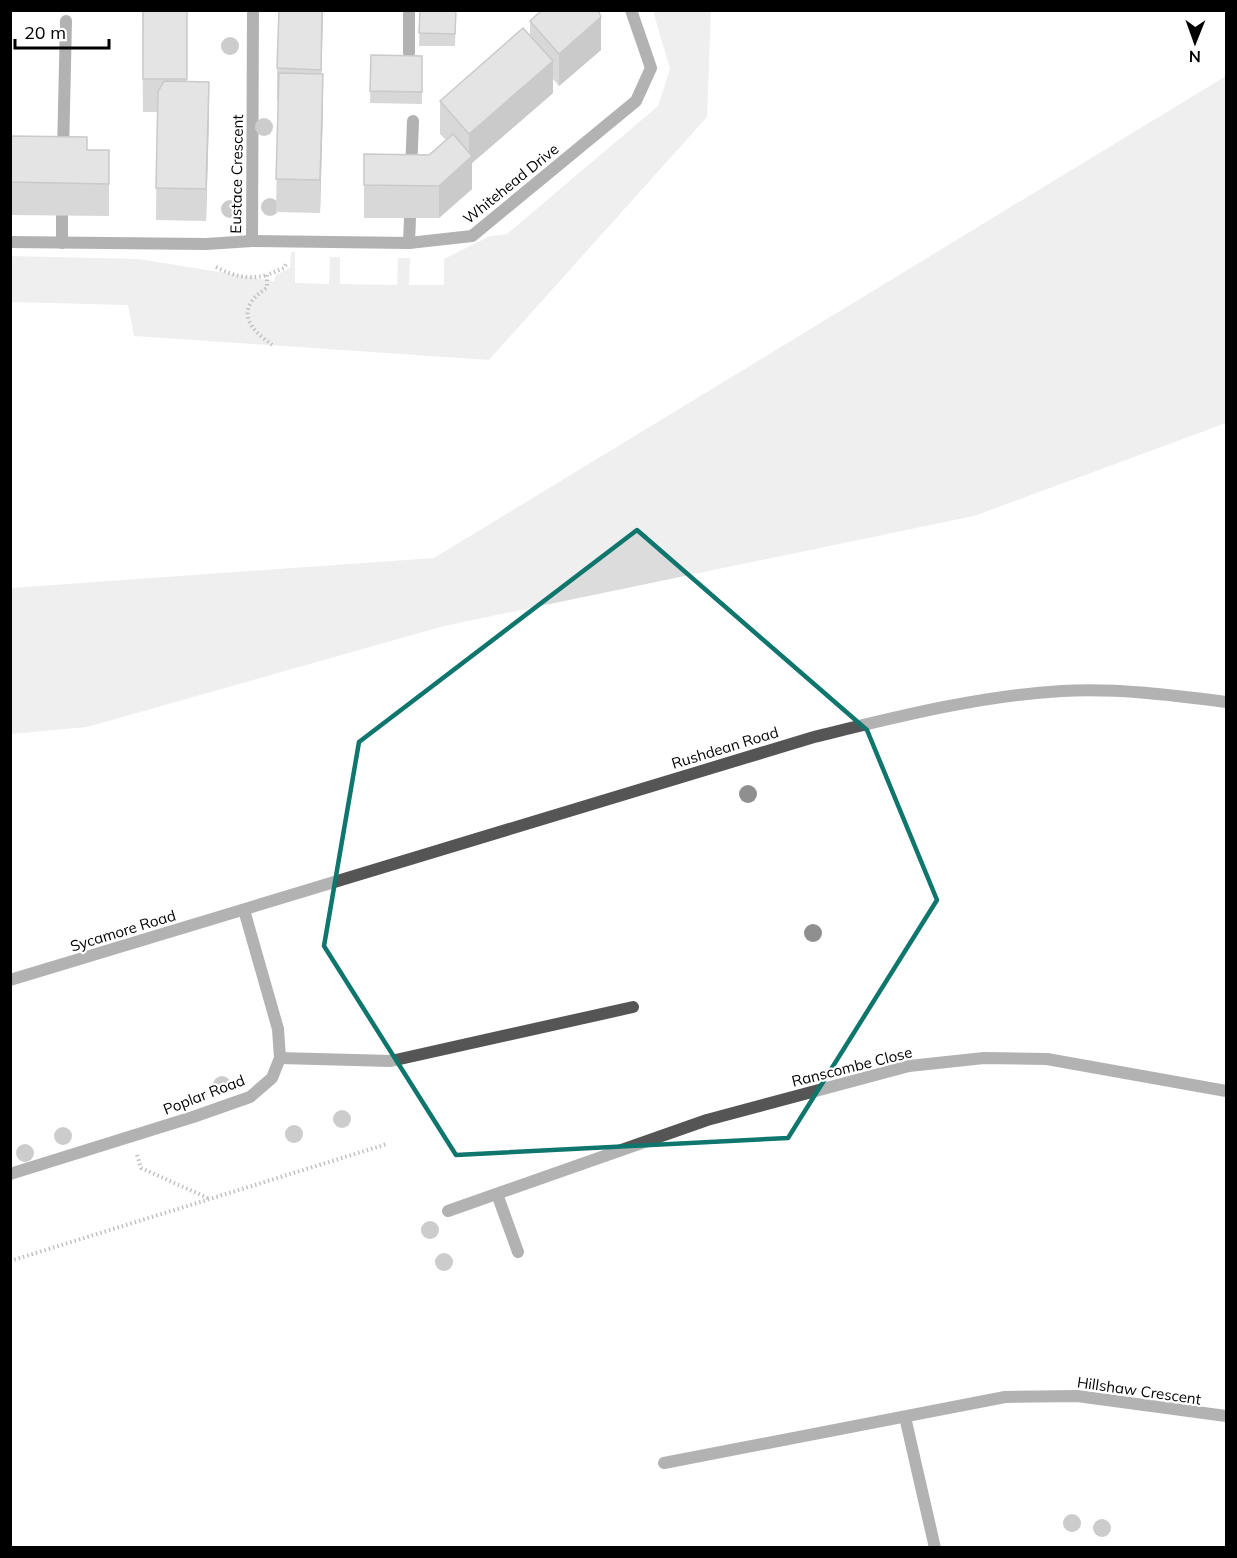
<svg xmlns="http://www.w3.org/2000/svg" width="1237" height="1558" viewBox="0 0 1237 1558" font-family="Mulish,sans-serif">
	<rect width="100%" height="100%" fill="#fff"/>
	<g fill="#dcdcdc">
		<polygon points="653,11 711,11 707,117 489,360 134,336 128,305 11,302 11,256 139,259 274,281 276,275 290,268 291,252 295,252 295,283 329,284 330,257 340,257 340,284 397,285 398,258 410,258 409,285 444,285 444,259 490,236 507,234 658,106 670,69"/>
		<polygon points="1226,76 1226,423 974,516 444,626 87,727 11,734 11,588 434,558"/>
	</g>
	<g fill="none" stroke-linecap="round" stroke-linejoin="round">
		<g stroke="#777" stroke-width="4" stroke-dasharray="1.5 3" stroke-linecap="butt">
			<path d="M216,267C233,276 248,280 267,275"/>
			<path d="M272,345C258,334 239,320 252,301C256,295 262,292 267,287V275L284,268L287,262"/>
			<polyline points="137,1155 141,1168 210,1199"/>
			<polyline points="10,1261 387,1144"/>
		</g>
		<g stroke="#555" stroke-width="12">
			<polyline points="409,10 409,53"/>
			<polyline points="63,152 66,21"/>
			<polyline points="411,171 413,121"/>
			<polyline points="62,243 62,216"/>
			<polyline points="409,243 410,218"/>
		</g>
		<g stroke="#555" stroke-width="12">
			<polyline points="252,241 253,10"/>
			<polyline points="10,242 206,244 252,241 409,243 472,236 636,101 651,68 631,10"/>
			<path d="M10,980L814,737C896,717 978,696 1062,691C1117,688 1172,695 1226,702"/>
			<polyline points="280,1058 391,1061 633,1007"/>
			<polyline points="10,1174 193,1117 250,1097 272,1078 280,1058 278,1029 244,910"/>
			<polyline points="497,1194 518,1252"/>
			<polyline points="448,1211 707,1120 909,1066 984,1058 1047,1059 1226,1091"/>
			<polyline points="905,1417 935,1548"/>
			<polyline points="664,1463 1005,1397 1077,1396 1226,1416"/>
		</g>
	</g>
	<g fill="#8f8f8f">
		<circle cx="230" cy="46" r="9"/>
		<circle cx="264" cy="127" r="9"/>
		<circle cx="270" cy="207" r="9"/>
		<circle cx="230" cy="209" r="9"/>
		<circle cx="748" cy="794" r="9"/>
		<circle cx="813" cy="933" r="9"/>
		<circle cx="222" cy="1085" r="9"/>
		<circle cx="342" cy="1119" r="9"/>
		<circle cx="294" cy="1134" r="9"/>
		<circle cx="63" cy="1136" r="9"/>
		<circle cx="25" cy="1153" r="9"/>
		<circle cx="430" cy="1230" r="9"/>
		<circle cx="444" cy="1262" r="9"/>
		<circle cx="1072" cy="1523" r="9"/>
		<circle cx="1102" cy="1528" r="9"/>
	</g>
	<g fill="#a9a9a9">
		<polygon points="142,10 187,10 187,82 209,115 206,221 156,220 157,112 143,112"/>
		<polygon points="323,10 321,74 323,107 320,213 276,212 278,101 277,101 277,68"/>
		<polygon points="420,10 456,10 455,46 419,46"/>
		<polygon points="541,10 598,10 601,50 559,86 553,79 553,93 472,163 472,189 439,218 364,218 364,154 429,155 446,140 440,134 440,101 530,35 530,21 541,11"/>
		<polygon points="371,55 422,56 422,104 370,103"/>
		<polygon points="10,136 87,150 109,150 109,216 10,215"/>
	</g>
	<g fill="#898989">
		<polygon points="322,10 323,10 321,102 321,70"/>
		<polygon points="601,17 601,50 559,86 559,54"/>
		<polygon points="553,61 553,93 472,163 472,189 439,218 439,186 469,159 469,134"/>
		<polygon points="323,74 323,107 320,213 320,180"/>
		<polygon points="209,82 209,115 206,221 206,189"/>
	</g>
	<g fill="#c4c4c4" stroke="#898989" stroke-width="1.5">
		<rect x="143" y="10" width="44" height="69"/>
		<polygon points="279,10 322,10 321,70 277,68"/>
		<polygon points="420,10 456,10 455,34 419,33"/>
		<polygon points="542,10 598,10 601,17 559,54 530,21"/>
		<polygon points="523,28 553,61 469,134 440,101"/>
		<polygon points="371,55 422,56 422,92 370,91"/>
		<polygon points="279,73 323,74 320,180 276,179"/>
		<polygon points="164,81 209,82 206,189 156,188 158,92"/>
		<polygon points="453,134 472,156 439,186 364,185 364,154 429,155"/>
		<polygon points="10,136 87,137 87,150 109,150 109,184 10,182"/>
	</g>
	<path d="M0 0H1237V1558H0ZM637,530L867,730L937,900L788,1138L456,1155L324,946L359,742Z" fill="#fff" fill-opacity=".55" fill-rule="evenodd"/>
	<path fill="none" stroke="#0f766e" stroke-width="4.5" stroke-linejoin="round" d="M637,530L867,730L937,900L788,1138L456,1155L324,946L359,742Z"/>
	<g text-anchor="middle" stroke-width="4.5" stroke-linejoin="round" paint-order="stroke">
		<g font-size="15" fill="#000" stroke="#fff">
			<text transform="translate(237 174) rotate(-89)" y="5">Eustace Crescent</text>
			<text transform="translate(511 184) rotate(-39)" y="5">Whitehead Drive</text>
			<text transform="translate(725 748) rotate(-17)" y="5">Rushdean Road</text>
			<text transform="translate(123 931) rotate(-17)" y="5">Sycamore Road</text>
			<text transform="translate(852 1067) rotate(-14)" y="5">Ranscombe Close</text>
			<text transform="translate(204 1095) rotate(-21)" y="5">Poplar Road</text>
			<text transform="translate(1139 1391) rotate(8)" y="5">Hillshaw Crescent</text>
		</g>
	</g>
	<rect width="1237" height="1558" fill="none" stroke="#000000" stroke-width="24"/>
	<g transform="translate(1195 42) rotate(181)" stroke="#ffffff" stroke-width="4.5" paint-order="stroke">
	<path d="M0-4.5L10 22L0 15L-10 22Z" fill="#000000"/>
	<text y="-9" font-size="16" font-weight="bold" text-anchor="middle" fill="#000000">N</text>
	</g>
	<path d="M15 39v9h94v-9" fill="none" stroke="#000000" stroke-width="3"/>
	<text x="24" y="39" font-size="18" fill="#000000" stroke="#ffffff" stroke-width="4.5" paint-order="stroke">20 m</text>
</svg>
